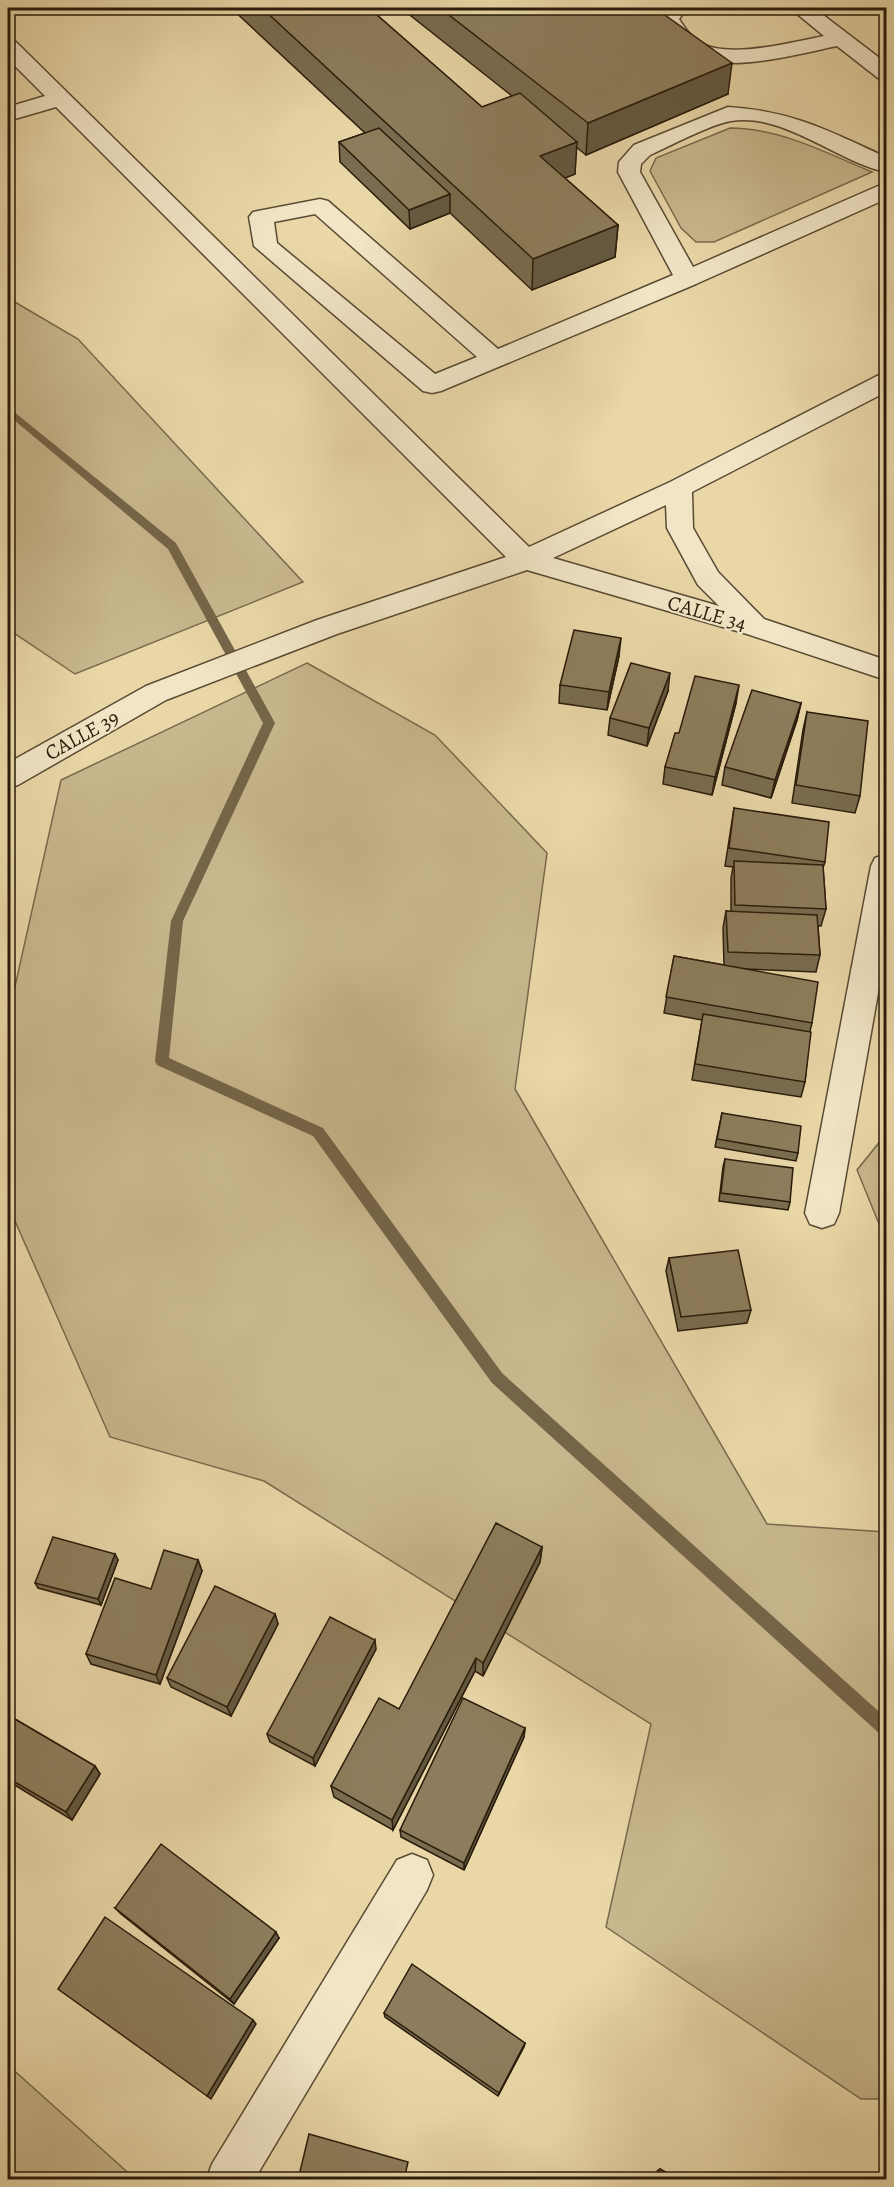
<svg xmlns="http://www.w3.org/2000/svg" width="894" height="2187" viewBox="0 0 894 2187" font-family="Alegreya,serif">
	<rect width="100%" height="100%" fill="#e9d7a8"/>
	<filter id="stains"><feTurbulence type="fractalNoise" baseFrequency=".00333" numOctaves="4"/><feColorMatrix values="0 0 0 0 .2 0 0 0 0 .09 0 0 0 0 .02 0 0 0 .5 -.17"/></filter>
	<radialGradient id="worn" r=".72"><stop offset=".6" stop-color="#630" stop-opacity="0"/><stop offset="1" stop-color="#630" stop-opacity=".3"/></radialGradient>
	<g fill="#c8b78d" stroke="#78694c" stroke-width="1.5">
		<path d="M730,128C780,128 826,153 872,172L714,242H696L681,228L650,171L656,158Z"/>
		<polygon points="8,298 78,339 303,582 75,674 8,629"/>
		<polygon points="307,663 435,735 547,853 515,1089 767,1524 886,1532 886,2099 861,2099 606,1927 651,1724 264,1481 110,1437 8,1205 8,1018 61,780"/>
		<polygon points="886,1134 886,1241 857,1170"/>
		<polygon points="8,2065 135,2179 8,2179"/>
	</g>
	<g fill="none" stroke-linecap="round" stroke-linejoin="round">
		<polygon fill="#756548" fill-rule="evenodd" points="8,407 176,543 275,723 183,921 169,1058 323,1128 502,1373 886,1718 886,1736 880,1734 492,1383 313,1136 157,1065 155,1061 171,921 263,723 168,549 8,415"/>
		<g stroke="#594a32" stroke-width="3">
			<g id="minor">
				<path d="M666,8H687L679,19C685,28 691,38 701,43C729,59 793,42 824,36L790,8H814L886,63V79L878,78L837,46C797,54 720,77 683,51C672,43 665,30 657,19Z"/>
				<path d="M8,41L16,42L529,547L670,482L877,376L886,374V392L692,492L693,528L718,572L764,619L886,660V680L747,634L527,570L337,634L166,700L18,785L8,788V763L146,686L317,620L506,557L56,107L8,121V107L45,96L8,59ZM666,505L667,528L698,585L719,606L553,558Z"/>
				<path d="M728,107C793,111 829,131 886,157V172C839,163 783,112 731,121C711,124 670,146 650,155L641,164L640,172L693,267L878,186L886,184V199L696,284L441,391L432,393L423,391L254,246L249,217L253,212L320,199L328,201L498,349L673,275L618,172L619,162L634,145ZM315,214L477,357L435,374L277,243L274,222Z"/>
				<polygon points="886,854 886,948 839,1213 834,1224 822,1228 810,1224 805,1213 871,866 875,858"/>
				<polygon points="412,1854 427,1860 433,1875 427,1890 254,2180 206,2180 212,2164 397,1860"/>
			</g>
		</g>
		<use href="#minor" fill="#f1e5c6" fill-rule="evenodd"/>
	</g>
	<g fill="#796c4f" stroke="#291b0a" stroke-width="1.5">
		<polygon points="231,8 369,8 482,107 512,96 401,8 655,8 728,94 586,155 576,147 575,174 565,178 618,225 615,257 532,290 450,213 410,229 340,162 339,142 365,133"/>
		<polygon points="619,656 607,710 559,703 560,685"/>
		<polygon points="668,691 647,746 608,735 610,718"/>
		<polygon points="736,703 712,795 663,784 665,767 679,733"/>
		<polygon points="801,703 797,720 771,798 722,785 725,767"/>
		<polygon points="807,712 860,796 855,813 792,803 803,730"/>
		<polygon points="734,808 825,862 823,868 826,909 821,926 818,926 820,955 816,972 747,969 812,1023 810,1031 805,1082 801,1097 692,1080 702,1020 664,1013 674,956 724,965 723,928 726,911 731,912 731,878 733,867 725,866"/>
		<polygon points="722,1113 798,1153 796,1161 715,1147"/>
		<polygon points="725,1159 790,1202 788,1210 719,1201 723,1167"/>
		<polygon points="669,1258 751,1310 747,1323 678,1331 666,1271"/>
		<polygon points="542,1547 540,1562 483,1676 475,1671 393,1830 334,1797 331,1786"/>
		<polygon points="115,1554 118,1560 101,1605 38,1588 35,1583"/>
		<polygon points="198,1560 202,1571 160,1684 91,1664 86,1654 151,1589"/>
		<polygon points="275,1614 278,1624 231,1716 171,1687 167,1678"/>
		<polygon points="376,1649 315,1766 270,1742 267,1734"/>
		<polygon points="8,1715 95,1766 100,1774 72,1820 8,1781"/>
		<polygon points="525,1728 524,1737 464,1870 401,1837 400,1830"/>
		<polygon points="115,1908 279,1938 234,2004 121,1914"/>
		<polygon points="384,2013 525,2043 498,2096 385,2017"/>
		<polygon points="660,2169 679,2180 654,2180 657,2171"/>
	</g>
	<g fill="#635840" stroke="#291b0a" stroke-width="1.5">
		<polygon points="732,63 728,94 586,155 588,123"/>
		<polygon points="577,142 575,174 539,188 540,156"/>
		<polygon points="450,194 450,213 410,229 409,210"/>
		<polygon points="618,225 615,257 532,290 533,259"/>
		<polygon points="621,638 619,656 607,710 609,692"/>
		<polygon points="670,673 668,691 647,746 649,728"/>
		<polygon points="739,685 736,703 712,795 715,777"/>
		<polygon points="801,703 797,720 771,798 775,780"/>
		<polygon points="542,1547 540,1562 483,1676 483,1663"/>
		<polygon points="115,1554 118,1560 101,1605 98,1599"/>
		<polygon points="198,1560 202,1571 160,1684 156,1675"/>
		<polygon points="275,1614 278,1624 231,1716 227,1707"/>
		<polygon points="375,1640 376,1649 315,1766 313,1758"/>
		<polygon points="476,1658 475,1671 393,1830 392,1820"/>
		<polygon points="525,1728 524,1737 464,1870 464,1863"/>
		<polygon points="95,1766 100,1774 72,1820 66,1812"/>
		<polygon points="276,1932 279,1938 234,2004 230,1999"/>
		<polygon points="253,2020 256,2024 211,2099 207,2096"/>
		<polygon points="525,2043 524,2047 498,2096 499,2093"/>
	</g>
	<g fill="#8d7d5c" stroke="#291b0a" stroke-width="1.5">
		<polygon points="262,8 369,8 482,107 520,93 577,142 540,156 618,225 533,259"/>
		<polygon points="440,8 655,8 732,63 588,123"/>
		<polygon points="379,128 450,194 409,210 339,142"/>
		<polygon points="574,630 621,638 609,692 560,685"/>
		<polygon points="631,663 670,673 649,728 610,718"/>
		<polygon points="695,676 739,685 715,777 665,767 675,733 679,733"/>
		<polygon points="752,690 801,703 775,780 725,767"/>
		<polygon points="807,712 868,721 860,796 796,785"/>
		<polygon points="734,808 829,822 825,862 729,848"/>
		<polygon points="734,861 823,865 826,909 735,905"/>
		<polygon points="726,911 817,915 820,955 728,952"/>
		<polygon points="674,956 818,982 812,1023 666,997"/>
		<polygon points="703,1014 811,1032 805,1082 695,1064"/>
		<polygon points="722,1113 801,1126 798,1153 717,1139"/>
		<polygon points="725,1159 793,1168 790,1202 721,1193"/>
		<polygon points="738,1250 751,1310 681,1317 669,1258"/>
		<polygon points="496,1523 542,1547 483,1663 476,1658 392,1820 331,1786 379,1698 399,1709"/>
		<polygon points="53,1537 115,1554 98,1599 35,1583"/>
		<polygon points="164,1550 198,1560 156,1675 86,1654 115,1578 151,1589"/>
		<polygon points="215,1586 275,1614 227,1707 167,1678"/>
		<polygon points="330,1617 375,1640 313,1758 267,1734"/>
		<polygon points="463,1698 525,1728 464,1863 400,1830"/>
		<polygon points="8,1715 95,1766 66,1812 8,1778"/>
		<polygon points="161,1844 276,1932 230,1999 115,1908"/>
		<polygon points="105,1917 253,2020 207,2096 58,1989"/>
		<polygon points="412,1964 525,2043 499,2093 384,2013"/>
		<polygon points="309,2134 408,2162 404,2180 298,2180"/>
		<polygon points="660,2169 679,2180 657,2180"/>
	</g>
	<g text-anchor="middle" stroke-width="4.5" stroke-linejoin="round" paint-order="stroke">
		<g font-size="21" fill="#291b0a" stroke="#f1e5c6">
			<text transform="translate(707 613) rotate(16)" y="7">CALLE 34</text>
			<text transform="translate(82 735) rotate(-29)" y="7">CALLE 39</text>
		</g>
	</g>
	<rect width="894" height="2187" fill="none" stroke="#e9d7a8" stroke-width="30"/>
	<rect x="9" y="9" width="876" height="2169" fill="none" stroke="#291b0a" stroke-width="3"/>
	<rect x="15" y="15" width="864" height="2157" fill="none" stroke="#291b0a" stroke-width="1.5"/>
	<rect width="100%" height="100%" filter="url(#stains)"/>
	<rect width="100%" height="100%" fill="url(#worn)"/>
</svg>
